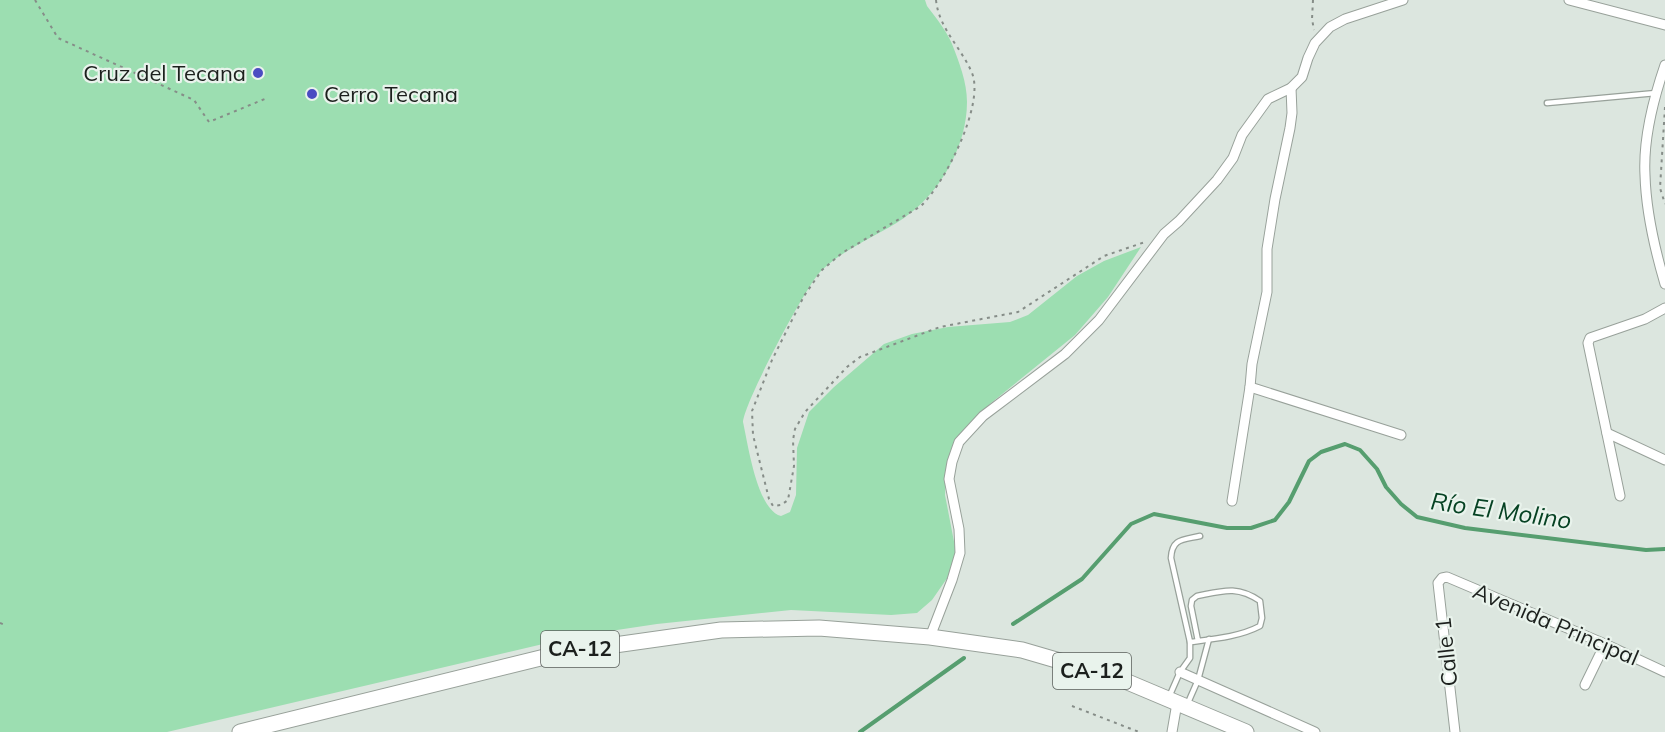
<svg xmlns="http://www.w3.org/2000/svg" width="1665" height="732" viewBox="0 0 1665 732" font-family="Mulish,sans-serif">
	<rect width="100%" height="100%" fill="#dce6df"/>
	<path fill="#9cdeb1" d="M0,0H925L927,6C936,18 946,30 952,44C959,62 967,82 967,102C967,146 940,193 904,218C876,237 844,248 820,272C805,288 745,401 743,422C748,444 757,510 781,516L790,512L796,495L797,448L809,412L834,387L884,344L912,334L948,327L1010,322L1028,315L1077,276L1104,261L1141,247L1108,297L1075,335L991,403L964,429L952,447L946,474L945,495L956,552L950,574L932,600L917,613L891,615L791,610L657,624L577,636L167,732H0Z"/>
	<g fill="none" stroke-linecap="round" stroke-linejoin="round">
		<g stroke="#569e6f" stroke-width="4">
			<polyline points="1013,624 1082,579 1131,524 1154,514 1227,528 1251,528 1275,520 1289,502 1309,461 1321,452 1345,444 1360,450 1377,469 1386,487 1401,504 1417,517 1465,528 1646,550 1665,549"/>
			<polyline points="860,732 964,658"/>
		</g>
		<g stroke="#98a19a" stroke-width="7">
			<g id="lane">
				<polyline points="1547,103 1656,93"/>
				<path d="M1190,642C1213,639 1239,637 1260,626L1262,618L1260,601C1237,585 1222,591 1197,596L1192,600L1191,606L1198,641"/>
				<path d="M1169,697L1180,672L1190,658V642L1171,558C1172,538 1183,540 1200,536"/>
				<polyline points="1187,705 1198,680 1209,639"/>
			</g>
		</g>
		<g stroke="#98a19a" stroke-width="11">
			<g id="street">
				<polyline points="1569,0 1665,25"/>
				<path d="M1665,65C1653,100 1643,138 1645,175C1646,211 1655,250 1665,284"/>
				<polyline points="1250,387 1401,435"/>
				<polyline points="1607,433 1665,460"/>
				<polyline points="1620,496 1588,343 1590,338 1645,319 1665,308"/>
				<polyline points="1232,501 1250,387 1252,364 1267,292 1267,249 1275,199 1290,128 1292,113 1291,88"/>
				<polyline points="930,637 952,580 960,553 959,529 949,479 952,462 959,442 983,416 1065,354 1099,320 1164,234 1179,221 1217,180 1233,158 1242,135 1268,99 1291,88 1302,77 1308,58 1315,43 1330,27 1345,19 1403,0"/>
				<polyline points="1180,672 1315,732"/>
				<polyline points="1585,685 1605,644"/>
				<polyline points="1172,732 1177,703"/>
				<polyline points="1455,732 1438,583 1442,578 1447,577 1605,644 1665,672"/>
			</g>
		</g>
		<g stroke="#98a19a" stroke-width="17">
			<polyline id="primary" points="240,732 565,652 721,630 819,628 930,637 1022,650 1118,678 1246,732"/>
		</g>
		<g stroke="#868d88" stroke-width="2" stroke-dasharray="3 4.5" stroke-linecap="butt">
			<polyline points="35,0 58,38 194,100 209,122 267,98"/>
			<path d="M936,0C939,29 961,47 972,73C985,105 944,184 921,206L842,253L822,270L804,296L772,360L752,411L753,435L769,499L773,506L781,505L788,500L794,466L793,440L795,429L805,412L847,367L860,357L940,327L1018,312L1104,256L1145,242"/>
			<polyline points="1313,0 1312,19 1314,30"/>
			<polyline points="1665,107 1660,188 1665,204"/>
			<polyline points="0,623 5,625"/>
			<polyline points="1072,706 1139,732"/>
		</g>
		<use href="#lane" stroke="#fff" stroke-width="4.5"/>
		<use href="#street" stroke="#fff" stroke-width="9"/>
		<use href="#primary" stroke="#fff" stroke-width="15"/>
	</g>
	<g fill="#4b4bc2" stroke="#e9f3ec" stroke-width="2">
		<circle cx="258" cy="73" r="6"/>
		<circle cx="312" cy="94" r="6"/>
	</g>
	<g text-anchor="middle" stroke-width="4.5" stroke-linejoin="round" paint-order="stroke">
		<g fill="#e9f3ec" stroke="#5a5f5b" stroke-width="1.5">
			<rect x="541" y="631" width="78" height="36" rx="4.5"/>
			<rect x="1053" y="653" width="78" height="36" rx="4.5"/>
		</g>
		<g font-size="21" font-weight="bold" fill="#1c201d">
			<text x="580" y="656">CA-12</text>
			<text x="1092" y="678">CA-12</text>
		</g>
		<g font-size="22" fill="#1c201d" stroke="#e9f3ec" text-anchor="end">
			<text x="246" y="81">Cruz del Tecana</text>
			<text x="324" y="102" text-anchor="start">Cerro Tecana</text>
		</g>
		<g font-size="22" fill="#1c201d" stroke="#e9f3ec">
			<text transform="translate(1556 624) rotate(23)" y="8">Avenida Principal</text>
			<text transform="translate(1446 652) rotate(-96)" y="8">Calle 1</text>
		</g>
		<g font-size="24" font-style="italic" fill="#064223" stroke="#e9f3ec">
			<text transform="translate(1501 511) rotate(8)" y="8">Río El Molino</text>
		</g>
	</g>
</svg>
